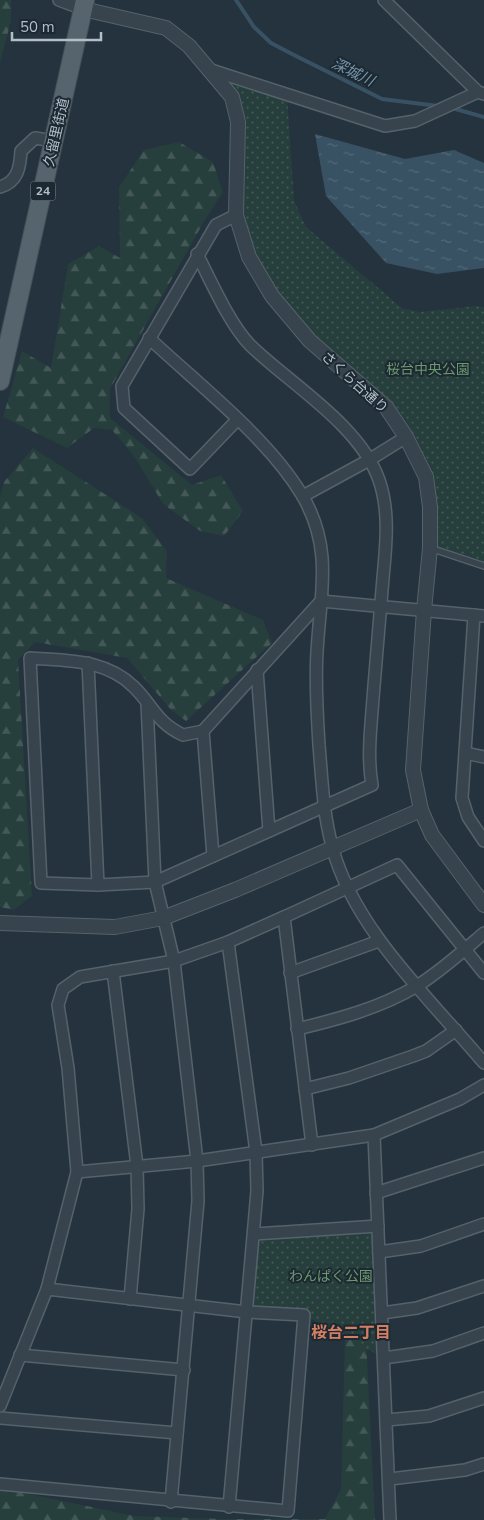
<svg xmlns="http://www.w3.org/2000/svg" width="484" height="1520" viewBox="0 0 484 1520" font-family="'Nunito Sans','Noto Sans JP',sans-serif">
	<defs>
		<pattern id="forest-firs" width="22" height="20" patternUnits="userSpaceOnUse" patternTransform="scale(1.25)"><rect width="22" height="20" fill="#263e3c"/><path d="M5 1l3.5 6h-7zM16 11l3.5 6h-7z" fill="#435857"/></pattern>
		<pattern id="park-dots" width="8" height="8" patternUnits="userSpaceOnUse" patternTransform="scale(1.25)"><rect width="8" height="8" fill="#263e3c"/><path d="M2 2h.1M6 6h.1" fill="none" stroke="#435857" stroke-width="1.8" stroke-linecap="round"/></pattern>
		<pattern id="water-ripples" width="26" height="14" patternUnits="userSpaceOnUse" patternTransform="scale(1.25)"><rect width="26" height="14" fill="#385264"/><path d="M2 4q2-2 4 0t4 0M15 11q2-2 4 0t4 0" fill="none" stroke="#526979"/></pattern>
	</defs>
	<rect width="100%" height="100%" fill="#24333d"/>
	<g fill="url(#forest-firs)">
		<polygon points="0,0 11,0 11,21 0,63"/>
		<polygon points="179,142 213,162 223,192 202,225 110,389 110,418 192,485 221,475 243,511 224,536 200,531 163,504 134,456 112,430 94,428 67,448 3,417 22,351 51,368 68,264 99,246 120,258 119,187 144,150"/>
		<polygon points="33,448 142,518 167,551 166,578 263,620 272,643 186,721 171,710 127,658 35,642 18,660 32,896 14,910 0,907 0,497 4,482"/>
		<polygon points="364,1296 375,1520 0,1520 0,1488 135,1516 223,1519 325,1519 341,1489 346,1299"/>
	</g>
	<g fill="url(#park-dots)">
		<polygon points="211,70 287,95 294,200 306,227 402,308 420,312 475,306 484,307 484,567 430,548 430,508 406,437 272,296 236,215 238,122"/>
		<polygon points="378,1226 384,1358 304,1315 247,1312 254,1234"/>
	</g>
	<polygon fill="url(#water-ripples)" points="315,134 405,159 454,150 484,163 484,268 437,274 386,263 326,196"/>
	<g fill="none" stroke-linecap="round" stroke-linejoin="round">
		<g stroke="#385264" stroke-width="4">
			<polyline points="236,0 254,27 271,43 292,54 382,99 438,106"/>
			<polyline points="452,108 484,117"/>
		</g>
		<g stroke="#56626b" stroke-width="8">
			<polyline id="service" points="430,548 484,566"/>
		</g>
		<g stroke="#56626b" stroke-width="14">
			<g id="minor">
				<polyline points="59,0 83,9"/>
				<polyline points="384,0 478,92 484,94"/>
				<polyline points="211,70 385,126 415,121 478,92"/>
				<path d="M0,187C18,182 20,167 21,151L35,138L54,141"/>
				<polyline points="236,215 216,225 122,386 124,408 190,469 237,420"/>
				<path d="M197,254C211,281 229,323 250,345C290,384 360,425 379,480C390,511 386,546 383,578C380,618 376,658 373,698C371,727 367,756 372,785L155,882L98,885L41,883L30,658C68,661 106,659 134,687C154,707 156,722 183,735L203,731L321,601L484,616"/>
				<path d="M149,338C198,384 268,438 302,495C334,549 320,595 317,652C315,683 317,714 319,745C322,779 323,813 332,846C353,928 431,1000 484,1063"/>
				<polyline points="303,496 369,460 406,437"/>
				<polyline points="474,615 462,798 468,817 484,841"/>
				<polyline points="88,663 98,885"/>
				<polyline points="257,670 269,831"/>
				<polyline points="147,703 155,882 174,961 197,1161 198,1201 171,1502"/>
				<polyline points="203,731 213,856"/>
				<polyline points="465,753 484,757"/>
				<polyline points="228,942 256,1152 257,1191 229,1507"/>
				<polyline points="113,971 137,1166 138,1209 130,1299"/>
				<polyline points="290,973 379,941"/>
				<path d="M297,1029C339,1019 380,1008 417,986C441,971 463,951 484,933"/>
				<polyline points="305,1089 349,1078 413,1056 426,1051 456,1030"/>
				<polyline points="374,1135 390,1520"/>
				<polyline points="312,1145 284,917 397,865 484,973"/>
				<polyline points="77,1172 197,1161 374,1135 460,1099 484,1085"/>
				<polyline points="376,1193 484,1158"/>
				<polyline points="254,1234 378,1226"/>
				<polyline points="379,1252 421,1246 484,1224"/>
				<polyline points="382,1313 417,1308 484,1286"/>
				<polyline points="20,1355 184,1370"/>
				<polyline points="384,1358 433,1351 484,1333"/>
				<polyline points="0,1406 47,1289 77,1172 68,1068 58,1005 63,989 80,977 174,961 228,942 284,917"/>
				<polyline points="0,1418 177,1433"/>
				<polyline points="387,1420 429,1416 484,1398"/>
				<polyline points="390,1479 465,1470 484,1464"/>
				<polyline points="0,1484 288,1511 304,1315 247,1312 47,1289"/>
			</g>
		</g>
		<g stroke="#56626b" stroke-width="16">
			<g id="tertiary">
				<polyline points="83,9 166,28 189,46 232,97 238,122 236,215 249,257 272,296 310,341 386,407 406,437 426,477 430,507 430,548 424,610 413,770 421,810 432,835 484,905"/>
				<polyline points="0,923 115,927 163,918 235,890 421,810"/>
			</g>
		</g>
		<g stroke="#445059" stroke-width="20">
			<polyline id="primary" points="0,381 85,0"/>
		</g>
		<use href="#service" stroke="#38444d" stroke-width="5.5"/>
		<use href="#minor" stroke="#38444d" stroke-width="11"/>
		<use href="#tertiary" stroke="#38444d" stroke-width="14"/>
		<use href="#primary" stroke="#56646d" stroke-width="18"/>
	</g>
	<g text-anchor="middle" stroke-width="4" stroke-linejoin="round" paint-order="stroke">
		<rect fill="#1d2932" stroke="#86929b" stroke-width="1" x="30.5" y="181.5" width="25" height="19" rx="4"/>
		<g font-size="12" font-weight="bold" fill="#b3bfc8">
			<text x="43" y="195">24</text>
		</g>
		<g font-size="14" fill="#b3bfc8" stroke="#1d2932">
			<text transform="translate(56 132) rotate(-77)" y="5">久留里街道</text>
			<text transform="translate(355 382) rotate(42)" y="5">さくら台通り</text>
		</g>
		<g font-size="14" fill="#6b996d" stroke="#1d2932">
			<text x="428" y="374">桜台中央公園</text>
			<text x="331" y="1281">わんぱく公園</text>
		</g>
		<g font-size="15" font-style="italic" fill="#7496ab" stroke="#1d2932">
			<text transform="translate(353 72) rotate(26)" y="5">深城川</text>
		</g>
		<g font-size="16" font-weight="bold" fill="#d47f63" stroke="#1d2932">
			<text x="351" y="1338">桜台二丁目</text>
		</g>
	</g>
	<path d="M12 32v8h89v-8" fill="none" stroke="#b3bfc8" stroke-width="2.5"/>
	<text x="20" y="32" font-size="15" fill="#b3bfc8" stroke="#1d2932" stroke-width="4" paint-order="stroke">50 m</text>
</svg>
